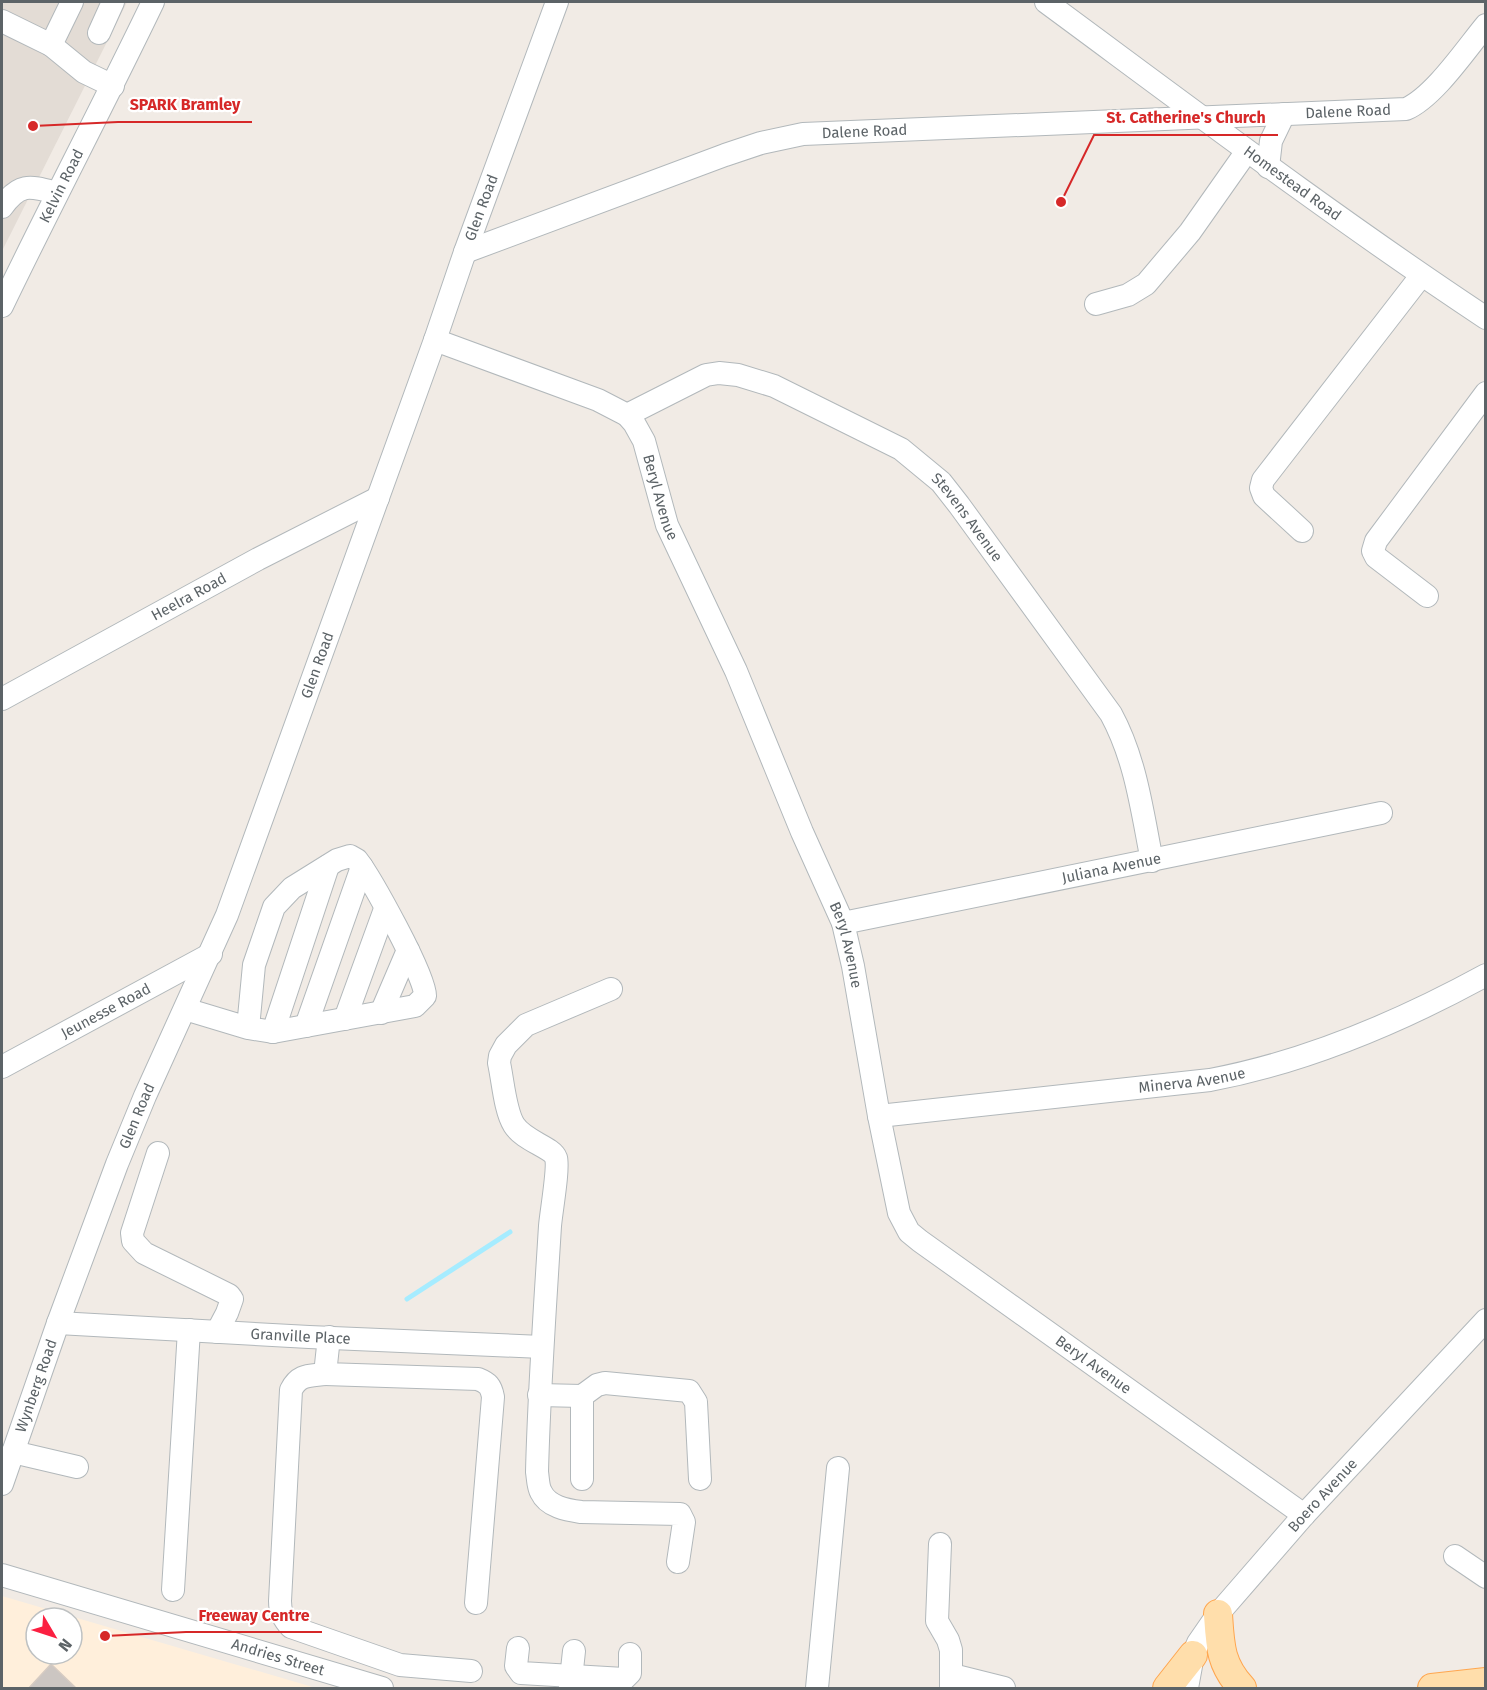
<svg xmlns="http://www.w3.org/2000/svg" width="1487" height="1690" viewBox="0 0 1487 1690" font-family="'Fira Sans',sans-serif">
	<rect width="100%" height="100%" fill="#f1ebe5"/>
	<path fill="#ffefdb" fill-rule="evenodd" d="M2,1596L316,1688H2ZM36,1618H72V1654H36Z"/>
	<polygon fill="#e3dcd5" points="2,2 127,2 2,251"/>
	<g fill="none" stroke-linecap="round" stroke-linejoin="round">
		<polyline stroke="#a6ecff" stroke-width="5" points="407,1299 510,1232"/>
	</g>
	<polygon fill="#ccc6c2" stroke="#d6cbc2" stroke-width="1.5" points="51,1664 77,1689 28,1689"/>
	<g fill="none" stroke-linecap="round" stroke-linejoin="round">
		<g stroke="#b2b8bb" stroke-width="24">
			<g id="minor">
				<path id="s1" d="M1046,2C1191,109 1335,218 1486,318"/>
				<polyline points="2,21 51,45 84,72 113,86"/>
				<polyline points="99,33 113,2"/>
				<polyline points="51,45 72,2"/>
				<polyline points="1268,167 1271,141 1284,114"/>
				<path d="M2,207C20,182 30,186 57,193"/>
				<path id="s2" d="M465,252L725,155L761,143L803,134L1406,109C1434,97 1466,49 1486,25"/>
				<polyline points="1096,304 1128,295 1146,284 1190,232 1247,151"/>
				<path id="s3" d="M2,306C51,204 104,104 153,2"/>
				<path id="s4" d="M435,340L598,400L627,415L634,423L644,441L667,525L736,671L802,832L843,923L853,966L879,1116L899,1213L909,1232L920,1241L1304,1515"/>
				<path id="s5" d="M627,415L706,375L719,373L738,375L774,386L901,449L941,482L959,505L1111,714C1136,760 1142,811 1152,861"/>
				<polyline points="1302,531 1264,496 1261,488 1263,480 1421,276"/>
				<polyline points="1427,596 1376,557 1373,551 1376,541 1486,393"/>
				<path id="s6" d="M2,699L258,559L378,498"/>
				<path id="s7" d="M843,923L1381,813"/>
				<path d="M611,989L526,1025L506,1045L500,1056L499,1063C503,1081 505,1111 514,1125C524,1141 552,1147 556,1158C559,1168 551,1213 550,1226C545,1308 539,1390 537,1472C538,1478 538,1487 541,1492C548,1507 567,1510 581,1512L680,1514L684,1522L678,1562"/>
				<path d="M185,1009L248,1028L273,1032L415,1006L425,996C426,977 371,878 357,860L350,856L337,860L292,888L274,907L254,965L248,1028"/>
				<polyline points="381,1013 408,950"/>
				<polyline points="345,1019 385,909"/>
				<polyline points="306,1026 362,867"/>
				<polyline points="273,1032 328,866"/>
				<path id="s8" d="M2,1067L211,954"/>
				<path id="s9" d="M879,1116L1210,1080C1306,1062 1400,1022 1486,975"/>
				<polyline points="158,1153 132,1233 133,1241 144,1253 229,1295 232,1299 227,1313 217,1332"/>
				<path id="s10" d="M58,1323L309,1337L542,1347"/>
				<path d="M329,1337L325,1374L478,1379C488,1383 491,1386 493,1397L476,1603"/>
				<path d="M325,1374C309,1376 299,1374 291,1390L280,1601C280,1612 283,1619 291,1627L400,1665L471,1671"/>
				<polyline points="539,1395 582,1396 597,1385 605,1383 689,1391 696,1402 700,1479"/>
				<polyline points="582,1396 582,1479"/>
				<polyline points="13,1452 77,1467"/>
				<path id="s11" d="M2,1484L58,1323L117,1164L145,1096L227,915L435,340L465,252L557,2"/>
				<polyline points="940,1544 937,1621 948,1640 951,1650 951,1688"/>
				<polyline points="1455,1556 1486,1577"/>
				<path id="s12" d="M2,1575L382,1688"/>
				<polyline points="173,1590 189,1330"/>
				<polyline points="518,1648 516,1666 521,1673 624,1679 630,1673 630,1654"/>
				<polyline points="952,1675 1004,1688"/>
				<polyline points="570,1688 574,1651"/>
				<polyline points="817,1688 838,1468"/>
				<path id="s13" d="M1187,1688L1193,1655L1198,1643L1218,1614L1304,1515L1486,1320"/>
			</g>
		</g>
		<g stroke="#ffa64f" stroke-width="30">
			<g id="major">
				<path d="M1218,1614C1220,1645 1220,1664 1242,1688"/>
				<polyline points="1167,1688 1193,1655"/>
				<polyline points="1432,1688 1486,1682"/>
			</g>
		</g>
		<use href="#minor" stroke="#fff" stroke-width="22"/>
		<use href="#major" stroke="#ffdeab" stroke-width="28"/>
	</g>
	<g text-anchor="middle" stroke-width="4.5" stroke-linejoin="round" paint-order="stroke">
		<g font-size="15" fill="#5c6367" stroke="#fff">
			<text dy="5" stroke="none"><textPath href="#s2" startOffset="904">Dalene Road</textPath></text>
			<text dy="5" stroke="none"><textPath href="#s2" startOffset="420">Dalene Road</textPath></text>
			<text dy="5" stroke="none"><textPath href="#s1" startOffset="306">Homestead Road</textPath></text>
			<text dy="5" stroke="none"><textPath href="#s3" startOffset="134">Kelvin Road</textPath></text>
			<text dy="5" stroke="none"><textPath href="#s11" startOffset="1364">Glen Road</textPath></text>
			<text dy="5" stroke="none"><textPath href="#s4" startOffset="296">Beryl Avenue</textPath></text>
			<text dy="5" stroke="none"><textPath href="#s5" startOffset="396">Stevens Avenue</textPath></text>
			<text dy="5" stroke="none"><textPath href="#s6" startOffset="213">Heelra Road</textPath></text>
			<text dy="5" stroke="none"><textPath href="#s11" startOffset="878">Glen Road</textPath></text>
			<text dy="5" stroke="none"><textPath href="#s7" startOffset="274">Juliana Avenue</textPath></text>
			<text dy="5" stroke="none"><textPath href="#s4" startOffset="782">Beryl Avenue</textPath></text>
			<text dy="5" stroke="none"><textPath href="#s8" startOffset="118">Jeunesse Road</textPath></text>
			<text dy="5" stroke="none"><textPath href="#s9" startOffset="315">Minerva Avenue</textPath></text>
			<text dy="5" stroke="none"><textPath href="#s11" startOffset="392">Glen Road</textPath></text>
			<text dy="5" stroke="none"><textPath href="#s10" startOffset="243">Granville Place</textPath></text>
			<text dy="5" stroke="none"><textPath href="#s4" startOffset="1304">Beryl Avenue</textPath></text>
			<text dy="5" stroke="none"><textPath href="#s11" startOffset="104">Wynberg Road</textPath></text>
			<text dy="5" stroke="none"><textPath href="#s13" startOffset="240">Boero Avenue</textPath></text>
			<text dy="5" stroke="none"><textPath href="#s12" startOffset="288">Andries Street</textPath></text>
		</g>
	</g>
	<path fill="none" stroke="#d62828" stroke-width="2" d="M33 126L118 122H252M1061 202L1094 135H1278M105 1636L186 1632H322"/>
	<g fill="#d62828" stroke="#fff" stroke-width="2">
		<circle cx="33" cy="126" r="6"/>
		<circle cx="1061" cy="202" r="6"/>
		<circle cx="105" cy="1636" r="6"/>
	</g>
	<g font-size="16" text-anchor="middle" font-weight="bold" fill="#d62828" stroke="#fff" stroke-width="4.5" stroke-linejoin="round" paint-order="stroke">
		<text x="185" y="110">SPARK Bramley</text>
		<text x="1186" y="123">St. Catherine's Church</text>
		<text x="254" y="1621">Freeway Centre</text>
	</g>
	<rect width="1487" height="1690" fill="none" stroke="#5c6367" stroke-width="6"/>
	<g transform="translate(54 1636) rotate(129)"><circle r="28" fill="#ffffff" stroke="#bec1c2" stroke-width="1.5"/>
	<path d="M0-4.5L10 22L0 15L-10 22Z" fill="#fb2041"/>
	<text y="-9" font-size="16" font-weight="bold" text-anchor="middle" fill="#5c6367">N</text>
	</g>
</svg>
